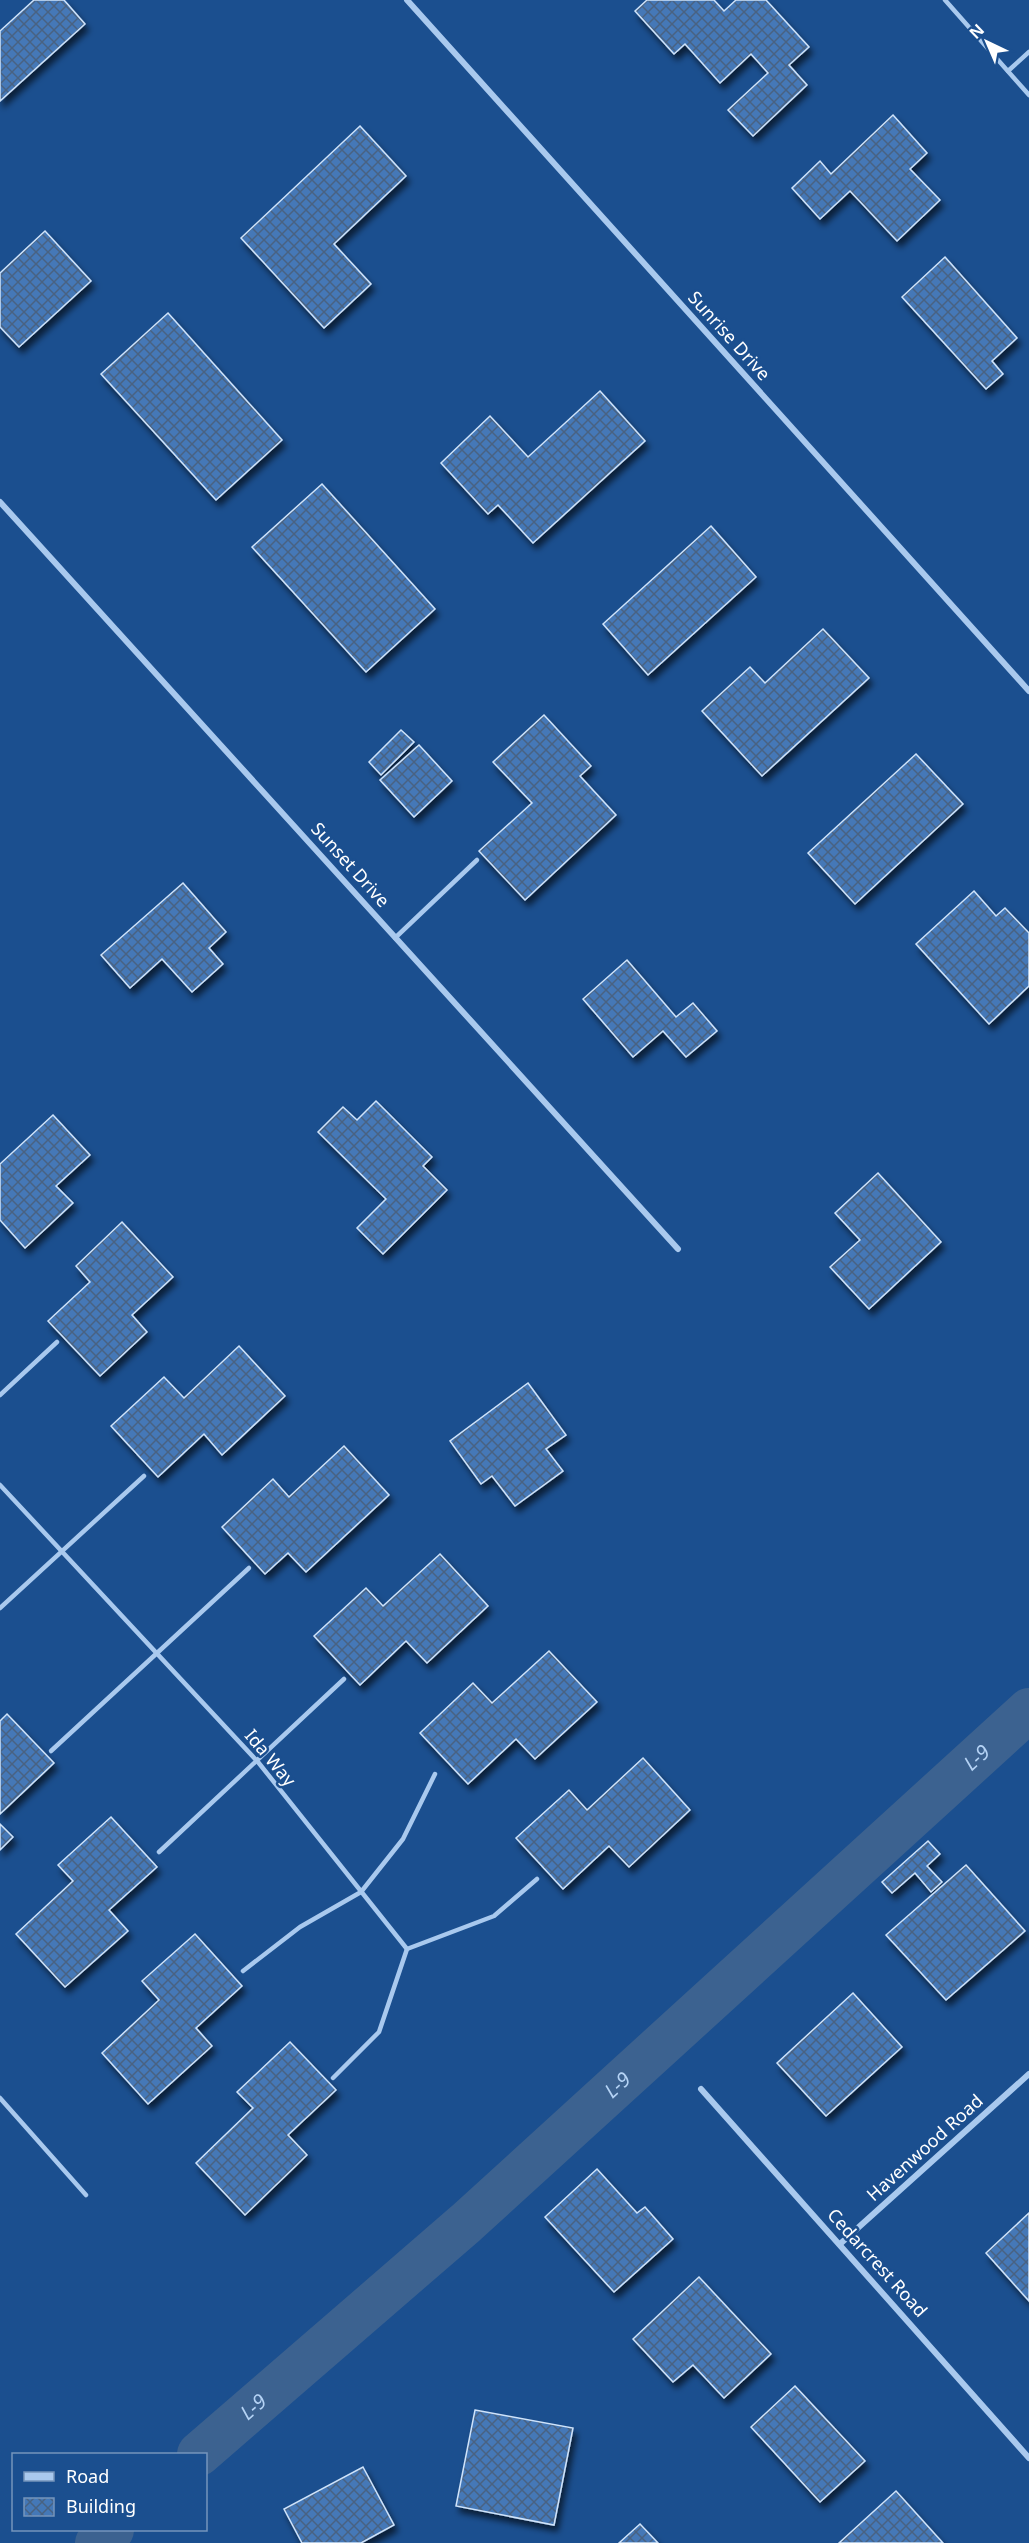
<svg xmlns="http://www.w3.org/2000/svg" width="1029" height="2543" viewBox="0 0 1029 2543" font-family="'Noto Sans',sans-serif">
	<defs>
		<pattern id="building-cross-hatch" width="8" height="8" patternUnits="userSpaceOnUse" patternTransform="scale(1.5)"><rect width="8" height="8" fill="#4478b7"/><path d="M0 0l8 8M0 8l8-8" fill="none" stroke="#486282"/></pattern>
		<filter id="shadow"><feDropShadow dx="3.5" dy="6" stdDeviation="3" flood-color="#0009"/></filter>
	</defs>
	<rect width="100%" height="100%" fill="#1b4f8f"/>
	<g fill="none" stroke-linecap="round" stroke-linejoin="round">
		<g stroke="#3c6290" stroke-width="44">
			<path id="s1" d="M199,2454L466,2223L1029,1710"/>
			<polyline points="97,2543 112,2530"/>
		</g>
	</g>
	<g fill="url(#building-cross-hatch)" stroke="#cfe3fa" stroke-width="1.5" filter="url(#shadow)">
		<polygon points="34,0 64,0 85,24 0,101 0,31"/>
		<polygon points="647,0 714,0 724,11 736,0 766,0 809,47 789,65 807,85 753,136 728,110 768,73 751,54 720,83 685,44 674,54 635,11"/>
		<polygon points="893,115 927,153 910,169 940,200 897,241 850,191 820,219 792,188 820,161 831,174"/>
		<polygon points="360,126 406,176 334,244 371,284 324,328 241,238"/>
		<polygon points="45,231 91,281 19,347 0,327 0,273"/>
		<polygon points="945,257 1017,338 992,361 1003,374 986,389 902,297"/>
		<polygon points="168,313 282,440 216,500 101,374"/>
		<polygon points="600,391 645,441 533,543 498,505 488,514 441,463 490,416 528,457"/>
		<polygon points="322,484 435,609 366,672 252,547"/>
		<polygon points="711,526 756,577 648,675 603,624"/>
		<polygon points="823,629 869,678 762,776 702,711 750,667 765,683"/>
		<polygon points="544,715 591,766 580,776 616,815 525,900 479,851 532,803 493,762"/>
		<polygon points="401,730 414,742 381,775 369,762"/>
		<polygon points="419,745 452,781 414,817 380,780"/>
		<polygon points="916,754 963,804 855,904 808,853"/>
		<polygon points="183,883 226,932 209,948 223,964 192,992 162,959 130,988 101,955"/>
		<polygon points="974,891 996,916 1005,908 1029,933 1029,986 989,1024 916,944"/>
		<polygon points="627,960 676,1017 693,1003 717,1031 686,1057 663,1031 633,1057 583,999"/>
		<polygon points="376,1101 432,1157 423,1166 447,1190 383,1254 357,1228 386,1199 318,1132 343,1107 357,1120"/>
		<polygon points="53,1115 90,1155 56,1186 73,1203 25,1248 0,1220 0,1164"/>
		<polygon points="878,1173 941,1242 869,1309 830,1267 860,1240 835,1213"/>
		<polygon points="122,1222 173,1277 132,1315 147,1332 100,1376 48,1321 90,1282 76,1266"/>
		<polygon points="239,1346 285,1396 222,1455 204,1434 158,1477 111,1426 164,1377 184,1398"/>
		<polygon points="528,1383 566,1435 546,1449 563,1471 515,1506 492,1476 481,1484 450,1441"/>
		<polygon points="344,1446 389,1495 306,1572 288,1553 265,1574 222,1527 273,1479 289,1497"/>
		<polygon points="440,1554 488,1606 427,1663 406,1641 360,1685 314,1636 366,1588 383,1606"/>
		<polygon points="549,1651 597,1702 535,1759 516,1739 468,1784 420,1733 473,1683 492,1703"/>
		<polygon points="7,1714 54,1763 0,1814 0,1721"/>
		<polygon points="643,1758 690,1810 629,1867 609,1846 563,1889 516,1838 569,1790 587,1810"/>
		<polygon points="111,1817 157,1867 109,1910 128,1931 65,1987 16,1934 73,1881 58,1865"/>
		<polygon points="0,1824 13,1837 0,1850"/>
		<polygon points="928,1841 940,1854 927,1866 942,1882 931,1892 915,1873 892,1893 882,1882"/>
		<polygon points="966,1865 1025,1931 946,2000 886,1935"/>
		<polygon points="195,1934 242,1986 196,2028 212,2046 148,2104 102,2053 159,2000 142,1981"/>
		<polygon points="853,1993 902,2047 826,2116 777,2063"/>
		<polygon points="290,2042 336,2090 288,2135 307,2155 245,2215 196,2163 253,2108 237,2092"/>
		<polygon points="597,2169 637,2213 645,2207 673,2239 614,2292 545,2217"/>
		<polygon points="1029,2213 1029,2301 986,2253"/>
		<polygon points="699,2277 771,2354 724,2398 693,2365 673,2382 633,2339"/>
		<polygon points="795,2386 865,2461 820,2502 751,2427"/>
		<polygon points="475,2410 573,2428 554,2525 456,2506"/>
		<polygon points="363,2467 394,2525 361,2543 302,2543 284,2509"/>
		<polygon points="896,2491 943,2543 839,2543"/>
		<polygon points="640,2524 658,2543 619,2543"/>
	</g>
	<g fill="none" stroke-linecap="round" stroke-linejoin="round">
		<g stroke="#a9c9ee" stroke-width="4.5">
			<polyline points="945,0 1029,95"/>
			<polyline points="1008,71 1029,52"/>
			<polyline points="395,938 477,860"/>
			<polyline points="0,1395 57,1342"/>
			<polyline points="0,1485 258,1762 407,1949 494,1916 537,1879"/>
			<polyline points="0,1608 144,1476"/>
			<polyline points="51,1751 249,1568"/>
			<polyline points="159,1852 344,1679"/>
			<polyline points="243,1971 300,1927 361,1892 403,1839 435,1774"/>
			<polyline points="333,2078 379,2032 407,1949"/>
			<polyline points="0,2098 86,2195"/>
		</g>
		<g stroke="#a9c9ee" stroke-width="6">
			<polyline points="407,0 1029,691"/>
			<polyline points="0,502 678,1249"/>
			<polyline points="701,2089 1029,2458"/>
			<polyline points="840,2244 1029,2074"/>
		</g>
	</g>
	<g text-anchor="middle" stroke-width="5" stroke-linejoin="round" paint-order="stroke">
		<g font-size="18" fill="#fff" stroke="#1b4f8f">
			<text transform="translate(729 336) rotate(48)" y="6">Sunrise Drive</text>
			<text transform="translate(350 865) rotate(48)" y="6">Sunset Drive</text>
			<text transform="translate(270 1758) rotate(50)" y="6">Ida Way</text>
			<text transform="translate(925 2148) rotate(-42)" y="6">Havenwood Road</text>
			<text transform="translate(877 2263) rotate(48)" y="6">Cedarcrest Road</text>
		</g>
		<g font-size="20" font-style="italic" fill="#b5d3f5" stroke="#1b4f8f">
			<text dy="7" stroke="none"><textPath href="#s1" startOffset="1044">L-9</textPath></text>
			<text dy="7" stroke="none"><textPath href="#s1" startOffset="558">L-9</textPath></text>
			<text dy="7" stroke="none"><textPath href="#s1" startOffset="72">L-9</textPath></text>
		</g>
	</g>
	<rect x="12" y="2453" width="195" height="78" fill="#1b4f8f" stroke="#7695bc" stroke-width="1.5"/>
	<rect x="24" y="2472" width="30" height="9" fill="#a9c9ee" stroke="#7695bc" stroke-width="1.5"/>
	<text x="66" y="2483" font-size="18" fill="#ffffff">Road</text>
	<rect x="24" y="2498" width="30" height="18" fill="url(#building-cross-hatch)" stroke="#7695bc" stroke-width="1.5"/>
	<text x="66" y="2513" font-size="18" fill="#ffffff">Building</text>
	<g transform="translate(987 42) rotate(316)" stroke="#1b4f8f" stroke-width="4.5" paint-order="stroke">
	<path d="M0-4.5L10 22L0 15L-10 22Z" fill="#ffffff"/>
	<text y="-9" font-size="16" font-weight="bold" text-anchor="middle" fill="#ffffff">N</text>
	</g>
</svg>
